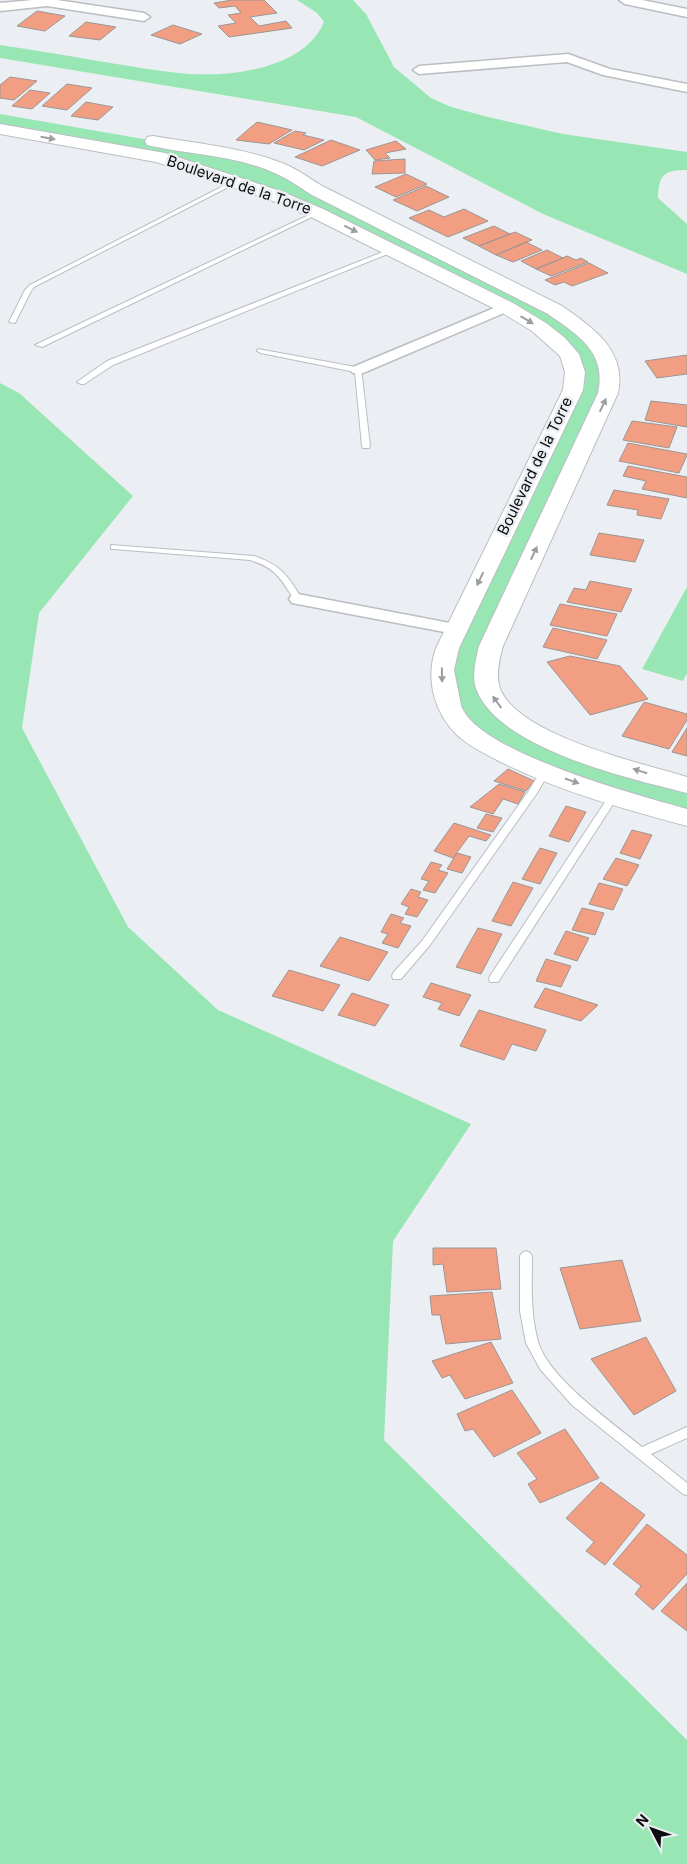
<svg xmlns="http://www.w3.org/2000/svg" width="687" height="1864" font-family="Inter,sans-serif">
	<rect width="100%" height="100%" fill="#ebeff3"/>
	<!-- green -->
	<path fill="#99e6b5" d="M297,0H353L366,14L394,67L431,98L451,107L488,117L563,134L687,152V170C663,170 659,175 658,198L687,224V274L543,214L356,117L0,58V45C33,50 66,55 98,61C125,65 151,70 178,73C224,78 304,71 324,22L317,13Z
		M0,114L172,144L267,164L555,310L610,366L491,646L489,692L534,735L687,785V818L490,748L441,677L573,390L558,342L317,213L159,157L0,129Z
		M0,383L19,393L133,496L39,613L22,728L128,927L218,1010L471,1124L393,1241L384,1440L687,1740V1864H0Z
		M687,587V673L683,681L642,669Z"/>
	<!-- building -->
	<path fill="#f29e83" stroke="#9b9694" d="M232,0H264L277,13L250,17L259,26L286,21L292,28L229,37L218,26L236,23L228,15L241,13L235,6L219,8L214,3Z
		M37,11L65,16L45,31L17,26Z
		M86,22L116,27L100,40L69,36Z
		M173,25L202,34L180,44L151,35Z
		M10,77L37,81L14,100L0,98V85Z
		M67,84L92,88L67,110L42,106Z
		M30,90L50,93L32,109L12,106Z
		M86,102L113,107L98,120L71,116Z
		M257,122L292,130L269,144L236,140Z
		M295,131L306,133L303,135L324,140L304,150L274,143Z
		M331,140L360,150L322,166L295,157Z
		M396,141L406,149L385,153L390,158L375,160L366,150Z
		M405,159V173L372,174L374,161Z
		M406,174L427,184L396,197L375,187Z
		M426,186L449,197L417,211L393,200Z
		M464,209L488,221L448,237L409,218L429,210L444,217Z
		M494,226L510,234L479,246L463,238Z
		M515,232L532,240L496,255L479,246Z
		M526,242L542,250L513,262L496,255Z
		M547,250L563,258L536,269L521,261Z
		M567,256L576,260L581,258L588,262L551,276L536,269Z
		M589,263L608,273L572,286L564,282L555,285L545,280Z
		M687,355V374L657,378L645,361Z
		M651,401L687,405V427L645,420Z
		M632,421L677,427L669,448L623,440Z
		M628,443L687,454V455L679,473L619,461Z
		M628,466L687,477V498L642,489L646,481L623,476Z
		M614,490L669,499L661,519L637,515L638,510L607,505Z
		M599,533L644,540L635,562L590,555Z
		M590,581L632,589L621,612L567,602L574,588L586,590Z
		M560,604L617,614L607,636L550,625Z
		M553,628L607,640L597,659L543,647Z
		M570,656L620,666L648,699L590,715L547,662Z
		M644,702L687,714V720L669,749L622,736Z
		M687,728V756L672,752Z
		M508,769L534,781L526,791L494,781Z
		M499,784L525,792L518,804L503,799L493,814L470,807Z
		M566,806L586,812L569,842L549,836Z
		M486,814L502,818L493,832L477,828Z
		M454,823L491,835L486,841L469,836L453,858L434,851Z
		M632,830L652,835L640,859L620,853Z
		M540,848L557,853L540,884L522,879Z
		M457,853L471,857L462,873L447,869Z
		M616,858L639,865L627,886L603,879Z
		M431,862L442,865L438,870L448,873L435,893L423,890L429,881L421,879Z
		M513,882L533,888L511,926L492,921Z
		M599,883L623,889L613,910L589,904Z
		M411,889L421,892L418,897L428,900L417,917L405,914L409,907L401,904Z
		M582,908L604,913L595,935L572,930Z
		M391,914L404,918L400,923L411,926L398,948L382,943L388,934L381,932Z
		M478,928L502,934L481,974L456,967Z
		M566,931L589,938L577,961L554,954Z
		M340,937L388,952L369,981L320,966Z
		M546,959L571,966L561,987L536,981Z
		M289,970L340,985L323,1011L272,996Z
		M431,983L471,995L459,1016L438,1009L442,1003L423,997Z
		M545,988L598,1005L581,1021L534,1007Z
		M352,993L389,1005L375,1026L338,1015Z
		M479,1010L546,1030L536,1051L512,1044L504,1060L460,1046Z
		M433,1248H496L501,1289L447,1292L443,1264L433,1265Z
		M622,1260L641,1321L580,1329L560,1268Z
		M492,1292L501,1339L446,1344L440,1315H432L430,1296Z
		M646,1337L676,1391L634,1415L591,1359Z
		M491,1342L513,1383L465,1399L450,1375L442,1378L432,1361Z
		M512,1390L541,1433L494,1457L473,1429L465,1431L457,1414Z
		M565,1429L599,1478L540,1503L528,1484L537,1479L517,1453Z
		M601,1482L645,1515L605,1565L586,1551L594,1542L566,1518Z
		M647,1524L687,1555V1574L653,1610L635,1594L641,1586L613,1564Z
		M687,1583V1631L661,1611Z"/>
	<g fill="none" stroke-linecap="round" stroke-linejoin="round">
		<defs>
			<path id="lane" d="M233,181L238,182L34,287L31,291L15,323L9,322L25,290L30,285Z
				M315,212L320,213L42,347L35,345Z
				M393,248L396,250L395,251L113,365L84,384H81L77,382L107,361Z
				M258,349L361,368L370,446L369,448H363L362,446L355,372L261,353L257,351Z
				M111,545L254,556C281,565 288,576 302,599L301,601H295C281,579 276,568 250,560L114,549H111Z
				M545,768L550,771L537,793L430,945L401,979H393L392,976L393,973L422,941L528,792L542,769Z
				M614,792L619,795L498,982H490L489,979L490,976L611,793Z
				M526,1251L530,1253L532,1256C532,1284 530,1313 538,1341C547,1377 613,1423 642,1447L687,1427V1438L651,1454L687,1483V1495L683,1494L572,1405L540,1369L526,1343L520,1311V1256L522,1253Z"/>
			<path id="street" d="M33,0H57L144,13L150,17L144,21L47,6L0,11V3Z
				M619,0H642L687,9V17L625,4Z
				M568,54L610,69L687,84V92L603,75L567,62L419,74L413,70L419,66Z
				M506,303L511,304L513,307L511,310L363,373H353L350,370L353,367Z
				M298,594L455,624L461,625L464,629L461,633L455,634L292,603L289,599L292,595Z"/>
			<path id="secondary" d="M0,124L165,153L280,191L323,209L513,303L546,323L565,338L579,354L585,372L583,390L459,648L454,670L461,705C475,752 641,796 687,809V826C624,809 558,791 499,761C485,754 469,746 457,735C434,712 425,679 436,648L563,390L565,372L560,356L532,331L499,311L311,217L268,199L156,162L0,134Z
				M153,136C194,143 255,149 291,167C303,173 313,181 324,187L562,306C593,328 627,350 618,393L503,646C499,660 495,678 501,691C523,737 641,763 687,777V793C629,778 502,750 477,691C471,677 476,660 479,646L598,393C607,352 578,335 548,314L312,195C301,188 290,180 279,175C238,155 190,155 147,145L145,141L147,137Z"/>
		</defs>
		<!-- lane casing -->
		<use href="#lane" stroke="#babec2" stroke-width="2"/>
		<!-- street casing -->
		<use href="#street" stroke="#babec2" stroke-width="3"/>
		<!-- secondary casing -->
		<use href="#secondary" stroke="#babec2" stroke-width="2"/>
		<!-- lane -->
		<use href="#lane" fill="#fff" fill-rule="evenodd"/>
		<!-- street -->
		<use href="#street" fill="#fff" fill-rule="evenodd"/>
		<!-- secondary -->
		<use href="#secondary" fill="#fff" fill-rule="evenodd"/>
	</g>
	<!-- one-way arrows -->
	<defs><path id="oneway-solid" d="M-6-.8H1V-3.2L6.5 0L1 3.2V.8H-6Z" transform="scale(1.25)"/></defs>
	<g fill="#9d9e9f">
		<use href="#oneway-solid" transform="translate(48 138) rotate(10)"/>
		<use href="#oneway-solid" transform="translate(351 229) rotate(26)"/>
		<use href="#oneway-solid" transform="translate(527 320) rotate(31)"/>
		<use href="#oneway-solid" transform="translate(603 405) rotate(-65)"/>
		<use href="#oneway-solid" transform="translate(534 553) rotate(-65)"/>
		<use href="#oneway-solid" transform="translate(480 579) rotate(116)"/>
		<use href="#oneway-solid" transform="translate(442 675) rotate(89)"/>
		<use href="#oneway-solid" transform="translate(497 702) rotate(-126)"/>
		<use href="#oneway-solid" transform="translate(640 771) rotate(-163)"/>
		<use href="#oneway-solid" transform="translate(572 781) rotate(19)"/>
	</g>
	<g text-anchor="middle" stroke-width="5" stroke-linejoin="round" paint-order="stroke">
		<!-- far-street labels -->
		<g font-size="15" fill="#0b0c0e" stroke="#ebeff3">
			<text transform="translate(239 185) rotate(19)" y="5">Boulevard de la Torre</text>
			<text transform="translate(535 466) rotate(-64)" y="5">Boulevard de la Torre</text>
		</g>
	</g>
	<!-- north arrow -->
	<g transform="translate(652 1829) rotate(311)" stroke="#ebeff3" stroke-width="4" paint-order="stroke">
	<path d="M0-4L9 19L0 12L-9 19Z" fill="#0b0c0e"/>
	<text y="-8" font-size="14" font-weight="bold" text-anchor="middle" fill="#0b0c0e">N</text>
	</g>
</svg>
